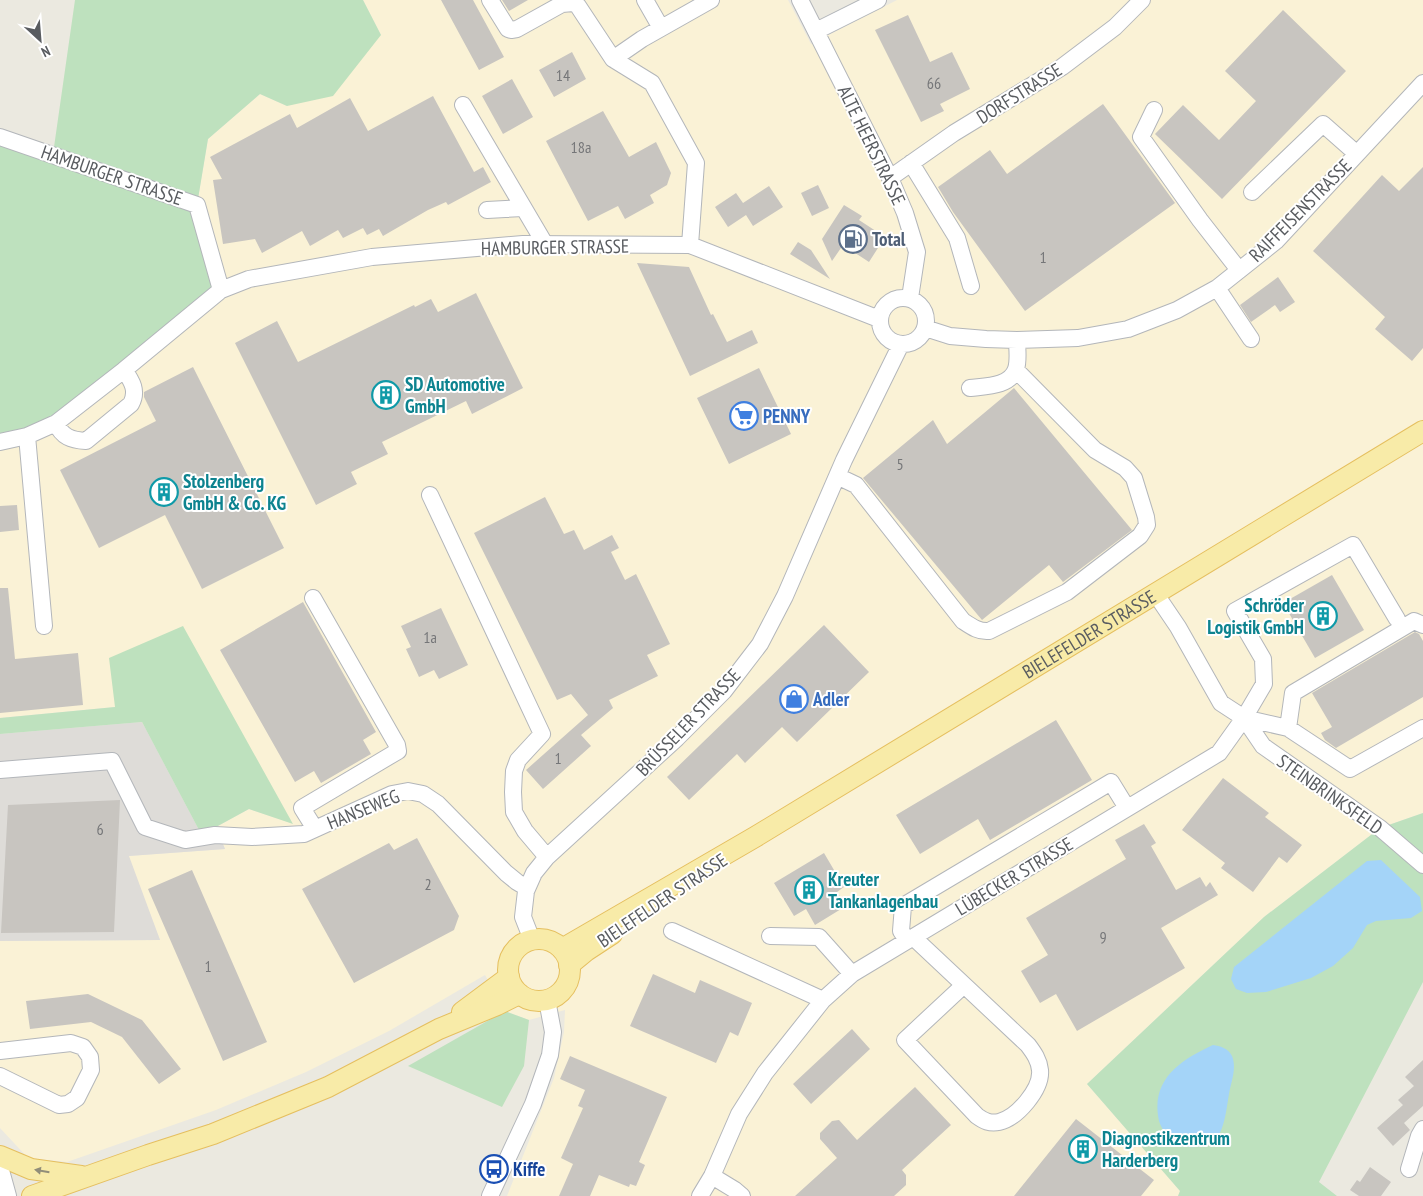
<svg xmlns="http://www.w3.org/2000/svg" width="1423" height="1196" font-family="'PT Sans Narrow',sans-serif">
	<rect width="100%" height="100%" fill="#ebe9e0"/>
	<!-- commercial -->
	<path fill="#faf2d6" d="M363,0H788L811,44L897,0H1423V813L1380,828L1264,917L1087,1084L1180,1191L1178,1196H507L554,1078L564,1032L565,1010L529,1020L505,1011L485,975L389,1031L306,1072L216,1110L67,1162L28,1158L0,1128V941L160,940L128,856L225,849L216,827L249,809L292,823L115,707L0,718V442L197,205L208,139L260,94L287,106L381,35Z"/>
	<!-- industrial -->
	<path fill="#dedcd8" d="M142,722L199,830L216,827L225,849L129,856L160,940L0,941V734Z"/>
	<!-- green -->
	<path fill="#bee1be" d="M75,0H363L381,35L333,96L287,106L260,94L208,139L197,205L221,290L56,423L0,442V137L53,154Z
		M183,626L293,824L249,809L216,827L199,830L142,722L0,734V718L115,707L109,658Z
		M1423,813V982L1319,1182L1337,1196H1178L1180,1191L1087,1084L1264,917L1380,828Z
		M505,1011L529,1020L524,1066L502,1107L408,1066Z"/>
	<!-- water -->
	<path fill="#a4d4f8" d="M1381,860L1420,897L1422,911L1411,918L1376,921L1367,925L1353,948L1333,966L1311,978L1266,992L1247,993L1236,989L1231,979L1234,967L1367,861Z
		M1213,1045C1220,1046 1228,1048 1232,1056C1237,1068 1231,1082 1229,1094C1227,1105 1226,1117 1222,1128C1217,1144 1196,1151 1181,1145C1171,1141 1162,1131 1159,1121C1150,1080 1180,1060 1213,1045Z"/>
	<!-- building -->
	<path fill="#c8c5c0" d="M441,0H473L504,57L479,70Z
		M502,0H528L509,11Z
		M1283,10L1346,71L1222,199L1155,134L1183,105L1219,140L1256,101L1225,71Z
		M908,15L930,62L952,52L970,89L940,104L944,111L921,122L875,30Z
		M572,52L586,79L554,97L539,70Z
		M512,79L533,117L503,134L482,96Z
		M433,96L474,172L483,167L491,182L448,205L446,202L428,210L383,236L379,229L367,235L363,228L343,238L338,230L310,246L302,231L262,253L255,239L223,244L213,180L222,179L210,157L290,114L297,128L350,98L368,131Z
		M1103,104L1175,203L1025,311L953,212L938,187L990,150L1007,174Z
		M603,111L629,157L656,142L671,173L667,185L650,195L654,203L625,219L618,206L588,221L546,141Z
		M1423,167V348L1412,361L1375,329L1385,317L1313,251L1382,175L1399,191Z
		M818,185L829,208L812,216L801,193Z
		M769,186L783,207L753,226L746,215L728,227L715,207L736,193L743,203Z
		M844,205L862,216L859,220L885,237L869,262L843,245L832,261L822,239Z
		M798,242L811,250L830,279L790,254Z
		M637,263L689,267L711,315L713,314L727,342L752,330L758,343L690,376Z
		M1278,277L1295,302L1280,312L1275,305L1251,322L1240,305Z
		M476,293L523,388L472,414L466,401L382,442L388,454L351,472L357,484L316,505L235,343L277,321L298,362L414,305L415,307L431,299L438,312Z
		M193,367L284,548L202,589L165,515L99,548L60,470L156,421L144,397V392Z
		M759,368L791,434L729,464L697,398Z
		M1014,388L1132,530L1063,582L1049,565L982,620L863,478L933,420L947,444Z
		M545,497L564,534L574,530L584,550L612,535L619,548L611,552L625,580L636,574L670,644L647,655L658,676L609,700L613,708L581,735L591,746L543,789L526,770L588,715L571,694L557,700L474,533Z
		M17,505L19,530L0,532V506Z
		M1332,575L1364,630L1315,658L1283,603Z
		M0,588H8L15,659L78,653L83,705L0,713Z
		M303,602L376,732L363,740L371,754L321,783L314,771L295,782L220,650Z
		M441,608L468,665L439,679L434,670L419,677L406,649L411,647L401,626Z
		M824,625L869,672L797,742L782,727L745,763L737,754L689,800L667,777Z
		M1415,632L1419,634L1423,641V697L1336,748L1325,740L1321,733L1332,727L1312,693Z
		M1056,720L1092,780L990,840L978,819L920,854L896,815Z
		M1223,778L1269,813L1265,817L1302,845L1287,863L1279,857L1253,892L1221,868L1225,863L1182,830Z
		M120,800L114,932L1,933L8,805Z
		M1144,824L1156,843L1151,846L1176,890L1200,877L1206,887L1210,882L1218,895L1161,928L1185,968L1077,1031L1056,994L1040,1003L1021,971L1048,955L1026,918L1126,859L1115,840Z
		M417,838L459,916L454,930L354,983L302,889L389,843L394,850Z
		M824,853L844,887L837,892L846,906L815,925L806,909L794,916L774,883Z
		M192,870L267,1042L223,1061L148,889Z
		M653,974L695,993L700,980L752,1003L738,1036L730,1032L716,1063L630,1026Z
		M88,994L142,1020L181,1069L159,1084L122,1037L91,1022L30,1029L26,1001Z
		M852,1029L870,1049L811,1104L793,1084Z
		M570,1056L667,1097L639,1162L645,1165L636,1186L630,1184L629,1187L599,1175L590,1196H559L573,1164L561,1158L583,1108L578,1106L585,1090L560,1079Z
		M1423,1060V1106L1404,1123L1410,1130L1393,1146L1377,1128L1403,1105L1398,1100L1414,1086L1405,1077Z
		M915,1087L951,1125L902,1170L906,1175V1185L894,1196H795L837,1158L820,1139V1133L832,1121L839,1120L857,1140Z
		M1076,1119L1154,1180L1141,1196H1014Z
		M1370,1167L1391,1182L1381,1196H1359L1350,1190L1357,1180L1360,1182Z"/>
	<g fill="none" stroke-linecap="round" stroke-linejoin="round">
		<defs>
			<path id="minor" d="M490,0L508,29L511,30L517,29L562,4L573,3L578,6L613,59L652,83L696,163L690,245
				M645,0L661,28
				M800,0L890,178L905,213L917,252L910,298
				M816,31L878,0
				M613,59L642,39L711,0
				M463,105L545,244
				M1154,110L1141,137L1200,220L1239,270
				M0,137L197,205L221,290
				M911,163L957,238L971,286
				M890,178L954,133L1062,67L1115,27L1142,0
				M1252,192L1323,124L1357,154
				M487,210L523,208
				M1217,288L1251,339
				M880 321a23 23 0 1 1 46 0a23 23 0 1 1-46 0Z
				M925,328L950,336L986,339L1017,340L1078,338L1128,329L1177,310L1217,288L1276,241L1423,83
				M970,388C985,386 1010,387 1016,369C1019,360 1017,349 1017,340
				M56,423C62,437 71,440 86,441L131,404C138,391 132,381 124,370
				M27,436L44,626
				M0,442L27,436L56,423L124,370L221,290L249,279L372,257L523,244L690,245L879,319
				M837,476L856,485L963,621C972,627 979,632 989,631L1067,592L1140,536L1147,525L1146,517L1134,478L1125,468L1095,450L1016,370
				M430,495L542,734L518,760L514,771L513,792L514,812L525,831L547,857
				M1155,593L1178,627L1221,703L1244,718L1288,728L1350,769L1423,728
				M313,598L397,745L398,751L302,808L315,829
				M1244,718L1263,746L1380,828L1423,865
				M1288,728L1293,693L1414,621L1423,625
				M0,770L112,761L145,827L185,840L215,835L252,837L304,834L392,794L408,791L423,794L438,804L506,873L517,882L527,888
				M672,931L823,1000
				M770,936L819,937L852,974
				M913,937L1028,1045C1034,1053 1039,1060 1040,1070C1042,1089 1017,1118 999,1122C990,1124 984,1121 977,1116L905,1040L964,985
				M532,940L523,917L526,891L534,873L547,857L677,738L724,691L760,644L785,596L844,460L901,344
				M907,940L901,931L903,906L1111,782L1127,808
				M0,1051L71,1043L83,1047L90,1057L91,1070L77,1098L68,1104L59,1105L0,1076
				M0,1167L8,1196
				M1409,1169L1419,1136L1423,1129
				M712,1176L735,1190L742,1196
				M490,1196L533,1104L550,1055L553,1032L547,1000
				M700,1196L712,1176L739,1114L765,1073L823,1000L852,974L1219,753L1244,718L1264,684L1263,659L1235,611L1353,545L1397,619"/>
			<g id="major">
				<circle cx="539" cy="970" r="31"/>
				<path id="s1" d="M562,949L755,837L1423,431"/>
				<path d="M569,965L586,951L612,934"/>
				<path d="M462,1012L509,977"/>
				<path d="M0,1156L31,1169L81,1176"/>
				<path d="M32,1196L148,1155L213,1134L328,1087L439,1029L497,1005L519,994"/>
			</g>
		</defs>
		<!-- minor casing -->
		<use href="#minor" stroke="#b3b6ba" stroke-width="18"/>
		<!-- major casing -->
		<use href="#major" stroke="#e5bf5f" stroke-width="22"/>
		<!-- minor -->
		<use href="#minor" stroke="#fff" stroke-width="16"/>
		<!-- major -->
		<use href="#major" stroke="#f8eba8" stroke-width="20"/>
	</g>
	<!-- one-way arrows -->
	<defs><path id="oneway-solid" d="M-6-.8H1V-3.2L6.5 0L1 3.2V.8H-6Z" transform="scale(1.25)"/></defs>
	<use fill="#918e79" href="#oneway-solid" transform="translate(42 1171) rotate(-170)"/>
	<!-- icons -->
	<defs>
		<symbol id="fuel-ring" viewBox="-11 -11 22 22"><circle r="9.5" fill="#fff" stroke="#5c6f8a" stroke-width="1.5"/><path d="M-5.5-6h7V0h2V4h1.3V-2.5L3-4.5l.8-.8L6-3V5H2.5V1h-1V6h-7ZM-4.2-4.7v3.2H.2V-4.7Z" fill="#5c6f8a"/></symbol>
		<symbol id="building-ring" viewBox="-11 -11 22 22"><circle r="9.5" fill="#fff" stroke="#0f9aa8" stroke-width="1.5"/><path d="M-4-6H4V6H1V3H-1V6H-4ZM-2.5-4.3h1.7v1.8h-1.7ZM.8-4.3h1.7v1.8H.8ZM-2.5-1h1.7V.8h-1.7ZM.8-1h1.7V.8H.8Z" fill="#0f9aa8"/></symbol>
		<symbol id="supermarket-ring" viewBox="-11 -11 22 22"><circle r="9.5" fill="#fff" stroke="#3f7fe0" stroke-width="1.5"/><path d="M-6-5.5h2.5l.6 2H6L4.5 2H-2.5L-4.4-4H-6ZM-1.5 3.2a1.3 1.3 0 1 0 .1 0ZM3 3.2a1.3 1.3 0 1 0 .1 0Z" fill="#3f7fe0"/></symbol>
		<symbol id="shop-ring" viewBox="-11 -11 22 22"><circle r="9.5" fill="#fff" stroke="#3f7fe0" stroke-width="1.5"/><path d="M-5-2.5h2.3a2.7 3.5 0 0 1 5.4 0H5L5.5 6h-11ZM-1.5-2.5h3a1.5 2.3 0 0 0-3 0Z" fill="#3f7fe0"/></symbol>
		<symbol id="bus-ring" viewBox="-11 -11 22 22"><circle r="9.5" fill="#fff" stroke="#1a4fb4" stroke-width="1.5"/><path d="M-5-6H5V4H4V6H2V4H-2V6H-4V4H-5ZM-3.5-4V0h7V-4ZM-3.5 1.2v1.5H-2V1.2ZM2 1.2v1.5H3.5V1.2Z" fill="#1a4fb4"/></symbol>
	</defs>
	<g fill-rule="evenodd">
		<use href="#fuel-ring" x="837" y="223" width="32" height="32"/>
		<use href="#building-ring" x="370" y="379" width="32" height="32"/>
		<use href="#supermarket-ring" x="728" y="400" width="32" height="32"/>
		<use href="#building-ring" x="148" y="476" width="32" height="32"/>
		<use href="#building-ring" x="1307" y="600" width="32" height="32"/>
		<use href="#shop-ring" x="778" y="683" width="32" height="32"/>
		<use href="#building-ring" x="793" y="874" width="32" height="32"/>
		<use href="#building-ring" x="1067" y="1133" width="32" height="32"/>
		<use href="#bus-ring" x="478" y="1153" width="32" height="32"/>
	</g>
	<g text-anchor="middle" stroke-width="4" stroke-linejoin="round" paint-order="stroke">
		<!-- number labels -->
		<g font-size="16" fill="#757678">
			<text x="563" y="81">14</text>
			<text x="934" y="89">66</text>
			<text x="581" y="153">18a</text>
			<text x="1043" y="263">1</text>
			<text x="900" y="470">5</text>
			<text x="430" y="643">1a</text>
			<text x="558" y="764">1</text>
			<text x="100" y="835">6</text>
			<text x="428" y="890">2</text>
			<text x="1103" y="943">9</text>
			<text x="208" y="972">1</text>
		</g>
		<!-- street labels -->
		<g font-size="19" fill="#595c60" stroke="#fff">
			<text transform="translate(1019 93) rotate(-32)" y="7">DORFSTRASSE</text>
			<text transform="translate(872 145) rotate(64)" y="7">ALTE HEERSTRASSE</text>
			<text transform="translate(112 175) rotate(19)" y="7">HAMBURGER STRASSE</text>
			<text transform="translate(1300 210) rotate(-45)" y="7">RAIFFEISENSTRASSE</text>
			<text transform="translate(555 247) rotate(-1)" y="7">HAMBURGER STRASSE</text>
			<text dy="7" stroke="none"><textPath href="#s1" startOffset="614">BIELEFELDER STRASSE</textPath></text>
			<text transform="translate(688 722) rotate(-46)" y="7">BRÜSSELER STRASSE</text>
			<text transform="translate(1330 794) rotate(35)" y="7">STEINBRINKSFELD</text>
			<text transform="translate(363 809) rotate(-22)" y="7">HANSEWEG</text>
			<text transform="translate(1014 876) rotate(-31)" y="7">LÜBECKER STRASSE</text>
			<text transform="translate(662 900) rotate(-34)" y="7">BIELEFELDER STRASSE</text>
		</g>
		<!-- service labels -->
		<g font-size="19" font-weight="bold" fill="#4e5e75" stroke="#fff" text-anchor="start">
			<text x="872" y="246">Total</text>
		</g>
		<!-- culture labels -->
		<g font-size="19" font-weight="bold" fill="#0d838f" stroke="#fff" text-anchor="start">
			<text x="405" y="391">SD Automotive<tspan x="405" dy="22">GmbH</tspan></text>
			<text x="183" y="488">Stolzenberg<tspan x="183" dy="22">GmbH &amp; Co. KG</tspan></text>
			<text x="1304" y="612" text-anchor="end">Schröder<tspan x="1304" dy="22">Logistik GmbH</tspan></text>
			<text x="828" y="886">Kreuter<tspan x="828" dy="22">Tankanlagenbau</tspan></text>
			<text x="1102" y="1145">Diagnostikzentrum<tspan x="1102" dy="22">Harderberg</tspan></text>
		</g>
		<!-- shop labels -->
		<g font-size="19" font-weight="bold" fill="#366cbe" stroke="#fff" text-anchor="start">
			<text x="763" y="423">PENNY</text>
			<text x="813" y="706">Adler</text>
		</g>
		<!-- transit labels -->
		<g font-size="19" font-weight="bold" fill="#164399" stroke="#fff" text-anchor="start">
			<text x="513" y="1176">Kiffe</text>
		</g>
	</g>
	<!-- north arrow -->
	<g transform="translate(40 40) rotate(154)" stroke="#ffffff" stroke-width="4" paint-order="stroke">
	<path d="M0-4L9 19L0 12L-9 19Z" fill="#595c60"/>
	<text y="-8" font-size="14" font-weight="bold" text-anchor="middle" fill="#595c60">N</text>
	</g>
</svg>
